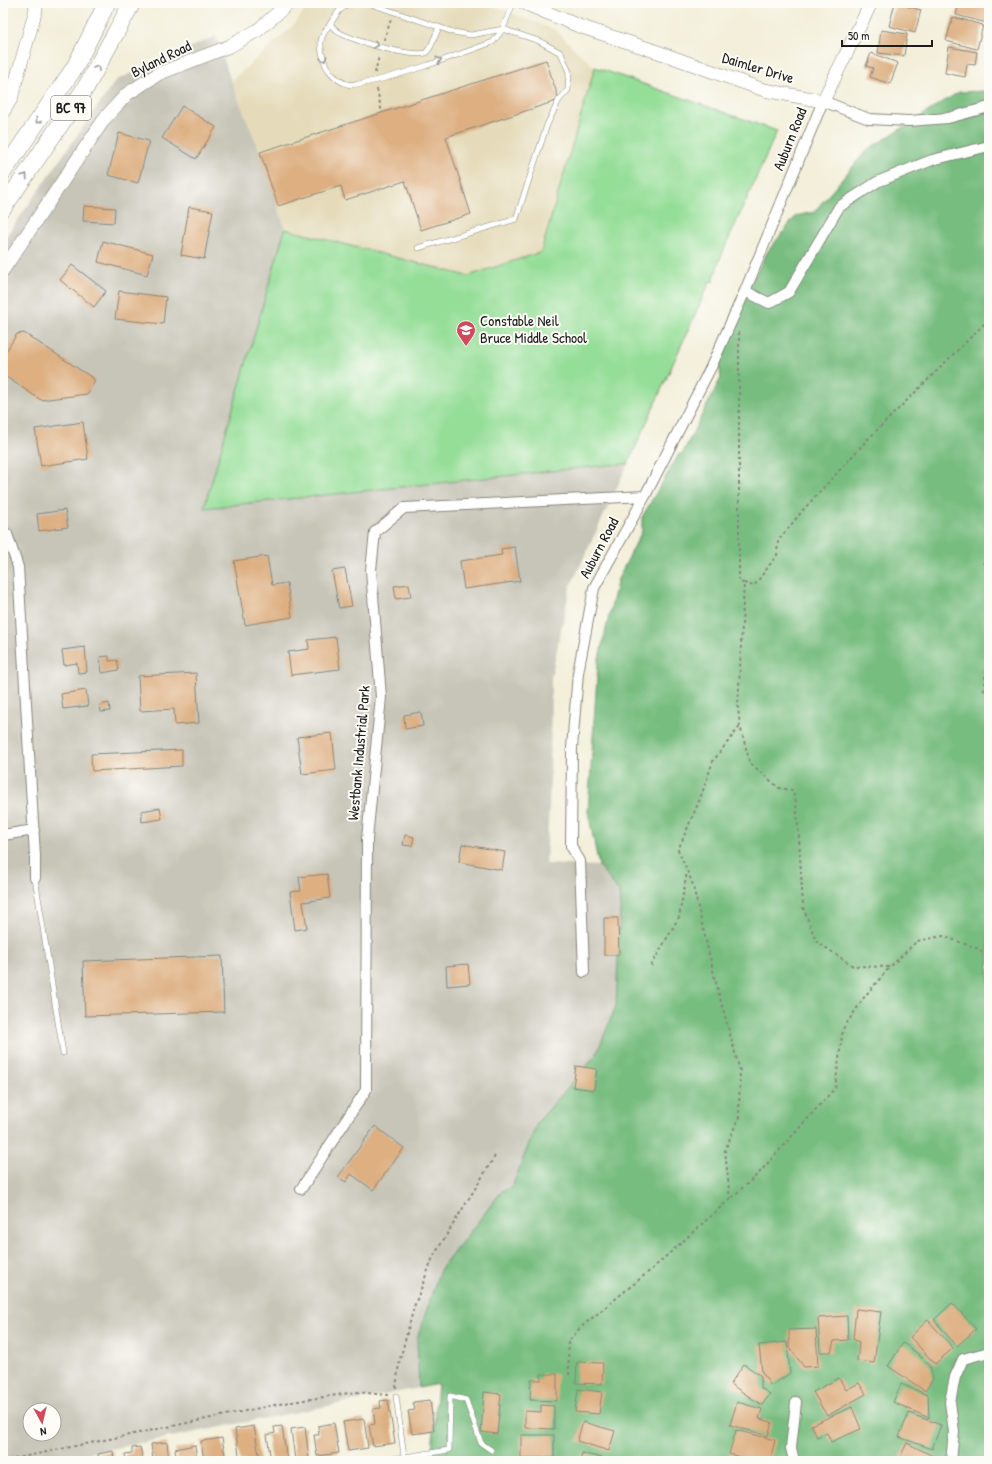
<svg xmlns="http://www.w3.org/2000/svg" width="992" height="1464" font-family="'Patrick Hand',sans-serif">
	<rect width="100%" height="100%" fill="#fdfcf7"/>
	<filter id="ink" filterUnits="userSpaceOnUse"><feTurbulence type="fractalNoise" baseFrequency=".025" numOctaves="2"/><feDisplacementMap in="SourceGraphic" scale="8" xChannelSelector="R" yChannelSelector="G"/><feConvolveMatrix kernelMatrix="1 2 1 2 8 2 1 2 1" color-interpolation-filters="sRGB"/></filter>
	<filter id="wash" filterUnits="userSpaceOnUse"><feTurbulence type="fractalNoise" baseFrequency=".012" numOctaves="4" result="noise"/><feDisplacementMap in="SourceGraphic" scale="16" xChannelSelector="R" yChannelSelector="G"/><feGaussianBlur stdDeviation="0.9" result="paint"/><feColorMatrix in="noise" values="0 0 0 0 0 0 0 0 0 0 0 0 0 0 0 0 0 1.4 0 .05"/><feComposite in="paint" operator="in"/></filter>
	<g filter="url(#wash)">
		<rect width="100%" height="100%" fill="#f3efda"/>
		<!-- built -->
		<path fill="#e5dbba" d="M311,3H485L555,30L595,68L777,131L628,464L285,229L260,152L231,81L291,28Z"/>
		<!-- industrial -->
		<path fill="#c7c5b8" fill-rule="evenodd" d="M216,36L231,81L260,152L285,229L204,508L608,465L628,464L570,587L551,678L550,789L546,864L599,866L645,925L662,1034L417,1339L419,1388L50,1461H3V241L116,80ZM30,1410H54V1434H30Z"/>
		<!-- green -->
		<path fill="#95de98" stroke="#587d5a" d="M595,67L777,131L719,261L713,282L710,281L628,464L608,465L204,508L285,229L468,276L541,252Z"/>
		<!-- forest -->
		<path fill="#78bd80" stroke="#4a6c4e" d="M989,91V1461H433L432,1450L438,1384L419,1388L417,1339L440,1270L502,1191L512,1187L537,1123L596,1055L616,1006L620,909L619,892L599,866L588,812L598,662L618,579L642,531V517L679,454H682L721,378L718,356L737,309L768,251L796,216L814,212L867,150L959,92Z"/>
		<g id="blocks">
			<!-- building -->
			<path fill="#ddaf81" d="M895,3L921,10L915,33L889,26Z
				M953,3H989L987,23L956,15L958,7L953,5Z
				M953,17L983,25L977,49L946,41Z
				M881,30L907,34L904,56L878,53Z
				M949,47L977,52L975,65L967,64L965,77L945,73Z
				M871,53L898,63L890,84L870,77L873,68L866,66Z
				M546,60L559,100L446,137L471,214L421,230L405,181L345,200L341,186L278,206L260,152Z
				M182,106L216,127L196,159L162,138Z
				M119,133L149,141L138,183L108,175Z
				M84,206L115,208L114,223L83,221Z
				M189,207L213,211L204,259L181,255Z
				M103,241L153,254L147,275L98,262Z
				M72,265L106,291L94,307L60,280Z
				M119,291L166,297L163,324L115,319Z
				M24,333L94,379V383L87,394L41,400L3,375V356L17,334Z
				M83,422L88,459L41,466L35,429Z
				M65,510L68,527L39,531L37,514Z
				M515,547L520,581L464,589L460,561L502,555L501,549Z
				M267,556L272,585L287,583L292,617L245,625L234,561Z
				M345,569L352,606L339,608L332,571Z
				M409,584L411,597L396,599L394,586Z
				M336,637L340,669L291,675L288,652L309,649L308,640Z
				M85,647L87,672L78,673L77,663L64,665L62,650Z
				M109,656V661L117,660L119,670L102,673L100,657Z
				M196,673L199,723L175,725L174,709L140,711L138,676Z
				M86,690L88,706L63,709L61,694Z
				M109,703L110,711L101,712L100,705Z
				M421,712L423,726L405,729L404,715Z
				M332,733L336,770L302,774L297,737Z
				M182,750V766L92,771L91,754Z
				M160,808L162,819L142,822L141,811Z
				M405,835L414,837L412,846L403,845Z
				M462,844L505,852L502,870L459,862Z
				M327,874L330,898L303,902L307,928L295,930L290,892L301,891L299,877Z
				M604,918H618L619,955H604Z
				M222,956L224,1012L85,1016L83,961Z
				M468,964L470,984L447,986L446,966Z
				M576,1066L597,1069L594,1090L573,1087Z
				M375,1126L404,1148L373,1190L351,1174L346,1182L338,1177Z
				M952,1303L976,1329L957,1346L934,1320Z
				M856,1309L881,1312L874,1363L857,1361L859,1342L853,1339Z
				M847,1316L848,1340L834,1341L831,1352H820L818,1318Z
				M928,1320L953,1348L935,1364L910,1337Z
				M816,1329L818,1366L804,1367L789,1347V1330Z
				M787,1342L790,1373L771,1386L762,1372L759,1345Z
				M903,1343L917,1353L930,1366L933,1379L925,1391L888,1366Z
				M577,1362L603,1363L602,1384L576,1383Z
				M744,1364L761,1376V1388L770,1394L762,1405L730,1384Z
				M541,1374H557V1401L530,1400L531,1380H541Z
				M839,1378L846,1390L859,1383L866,1394L827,1416L813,1392Z
				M901,1384L928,1395L929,1418L893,1402Z
				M578,1389L602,1392L599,1414L575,1412Z
				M484,1392L501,1394L497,1434L481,1432Z
				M388,1400L395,1443L373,1446L369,1425L375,1424L373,1409L381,1408L380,1401Z
				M430,1400L434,1431L412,1434L408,1411L415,1410L413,1402Z
				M737,1402L762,1409L759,1419L772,1422L768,1436L730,1425Z
				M541,1405L554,1406V1429L525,1428V1411L541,1412Z
				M852,1407L861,1429L831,1442L827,1433L817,1437L811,1425Z
				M909,1413L941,1425L932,1449L899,1437Z
				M364,1419L368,1448L348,1451L343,1422Z
				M583,1422L615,1431L609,1451L577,1441Z
				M334,1423L339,1453L317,1456L314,1435H319L318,1426Z
				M254,1426L260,1461H240L235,1429Z
				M282,1426L287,1461H271L267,1435L275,1433L274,1427Z
				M305,1427L309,1458L295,1460L291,1429Z
				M736,1430L775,1440L770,1461H756L729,1454Z
				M521,1435H554V1458H521Z
				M222,1438L226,1461H204L201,1441Z
				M167,1442L169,1461H153L151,1444Z
				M907,1443L937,1458L935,1461H898Z
				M195,1445L197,1461H177L175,1449Z
				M140,1447L143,1461H126L125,1454L132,1453V1448Z
				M113,1451L114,1461H99L98,1454Z
				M582,1453L602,1458L601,1461H580Z"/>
		</g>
	</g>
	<g filter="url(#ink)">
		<use href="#blocks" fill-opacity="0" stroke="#88867b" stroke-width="1"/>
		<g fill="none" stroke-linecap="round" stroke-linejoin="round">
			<defs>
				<path id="service" d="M349,3L339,11L330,24C334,28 337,32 342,34C359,42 408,57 426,53L431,46L439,27
					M368,3L453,32L471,35L503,29
					M330,24C319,38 319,44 324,60C326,70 337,81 347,84C366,89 469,51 493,42L503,29
					M418,248L516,219L547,125L559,100L568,90L569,72L561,53L539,41L503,29L513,3
					M35,878L63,1053
					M396,1396L404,1456
					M379,1461L449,1450L450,1396L466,1400L481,1443L491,1450"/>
				<path id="minor" d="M745,291L769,303L789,292L839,207L877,182L932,160L989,146
					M3,531L7,534L18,567L35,856V878
					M3,835L34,830
					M584,972L580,861L571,846L572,748L578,673L594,588L645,496L711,367L745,291L823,101L869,119L909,121L948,118L989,107
					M301,1189L366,1090L367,839L381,697L371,570L375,532L404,508L645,496
					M794,1461L791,1448L796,1402
					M951,1461L954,1432L950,1402L955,1377L963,1359L989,1352"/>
				<path id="tertiary" d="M524,3L579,26L655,51L764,90L823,101L871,3
					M3,112L11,99L36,9L35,3
					M3,270L105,118L127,94L158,74L230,46L258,30L289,3"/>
				<path id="trunk" d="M3,172L75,67L107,3
					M3,208L86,87L132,3"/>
			</defs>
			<!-- service casing -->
			<use href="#service" stroke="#88867b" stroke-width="6"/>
			<!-- minor casing -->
			<use href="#minor" stroke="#88867b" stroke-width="12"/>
			<!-- tertiary casing -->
			<use href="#tertiary" stroke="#88867b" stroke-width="14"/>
			<!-- trunk casing -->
			<use href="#trunk" stroke="#88867b" stroke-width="18"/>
			<!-- path -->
			<path stroke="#88867b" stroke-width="2" stroke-dasharray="3 3" stroke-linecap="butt" d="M384,40L391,19
				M375,73L379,56
				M377,89L382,113
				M739,332V582L744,583L738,708L740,726L750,763L779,788L792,790L796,802L799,839L803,907L816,941L853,966L890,967L917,941L943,936L979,949L989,960
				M989,552L983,562L987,570L989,569
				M744,583L754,586L777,555L778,541L803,510L868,439L989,319
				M989,652L983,692L989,689
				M651,966L679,917L687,872
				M730,1200L725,1150L739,1117L740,1071L716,983L692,882L678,850L700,799L713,761L740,726
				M569,1375L568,1342L580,1328L652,1269L759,1173L835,1088L843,1029L865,996L890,967
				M396,1388L399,1363L414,1307L433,1257L495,1156
				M3,1461L279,1404L356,1392L389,1395"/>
			<!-- service -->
			<use href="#service" stroke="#fff" stroke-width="5"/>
			<!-- minor -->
			<use href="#minor" stroke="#fff" stroke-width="10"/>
			<!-- tertiary -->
			<use href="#tertiary" stroke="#fff" stroke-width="13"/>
			<!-- trunk -->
			<use href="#trunk" stroke="#fff" stroke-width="17"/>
		</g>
		<!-- one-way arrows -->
		<defs><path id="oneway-chevron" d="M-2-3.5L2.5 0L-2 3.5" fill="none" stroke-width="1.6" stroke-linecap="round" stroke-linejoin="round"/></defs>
		<g stroke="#999">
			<use href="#oneway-chevron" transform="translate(376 45) rotate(16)"/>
			<use href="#oneway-chevron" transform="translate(324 59) rotate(70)"/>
			<use href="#oneway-chevron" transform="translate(439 60) rotate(-18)"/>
			<use href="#oneway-chevron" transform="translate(97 68) rotate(-61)"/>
			<use href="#oneway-chevron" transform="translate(38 121) rotate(125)"/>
			<use href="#oneway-chevron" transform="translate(25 176) rotate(-56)"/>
		</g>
	</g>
	<!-- icons -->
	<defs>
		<symbol id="school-pin" viewBox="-11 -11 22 30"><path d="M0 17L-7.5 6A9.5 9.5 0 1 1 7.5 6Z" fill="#d1495b" stroke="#fdfcf7"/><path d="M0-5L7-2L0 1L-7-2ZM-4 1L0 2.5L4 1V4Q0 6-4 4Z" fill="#fff"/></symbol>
	</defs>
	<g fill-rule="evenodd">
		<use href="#school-pin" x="455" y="319" width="22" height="30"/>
	</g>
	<g text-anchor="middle" stroke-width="4" stroke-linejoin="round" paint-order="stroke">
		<!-- shield labels -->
		<rect fill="#fdfcf7" stroke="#605f5e" stroke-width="1" x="51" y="96" width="40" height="24" rx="3"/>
		<g font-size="14" font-weight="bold" fill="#1c1c1c">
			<text x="71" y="113">BC 97</text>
		</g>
		<!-- street labels -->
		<g font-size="15" fill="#1c1c1c" stroke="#fdfcf7">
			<text transform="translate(161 59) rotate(-26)" y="5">Byland Road</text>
			<text transform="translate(758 68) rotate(17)" y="5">Daimler Drive</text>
			<text transform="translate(790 139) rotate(-68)" y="5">Auburn Road</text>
			<text transform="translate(599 548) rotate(-62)" y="5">Auburn Road</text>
			<text transform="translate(359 753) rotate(-85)" y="5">Westbank Industrial Park</text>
		</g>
		<!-- poi labels -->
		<g font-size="15" fill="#1c1c1c" stroke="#fdfcf7" text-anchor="start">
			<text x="480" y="326">Constable Neil<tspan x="480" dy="17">Bruce Middle School</tspan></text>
		</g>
	</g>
	<!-- margin -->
	<rect width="992" height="1464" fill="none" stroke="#fdfcf7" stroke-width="16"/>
	<!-- north arrow -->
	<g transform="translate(42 1422) rotate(172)"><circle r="19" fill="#fdfcf7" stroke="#a3a29f"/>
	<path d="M0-3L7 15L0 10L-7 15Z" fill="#d1495b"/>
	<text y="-6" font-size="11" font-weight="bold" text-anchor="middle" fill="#1c1c1c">N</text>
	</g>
	<!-- scale -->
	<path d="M842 40v6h90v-6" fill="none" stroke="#1c1c1c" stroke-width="2"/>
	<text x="848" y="40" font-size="12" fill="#1c1c1c" stroke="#fdfcf7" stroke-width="3" paint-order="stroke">50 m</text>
</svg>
